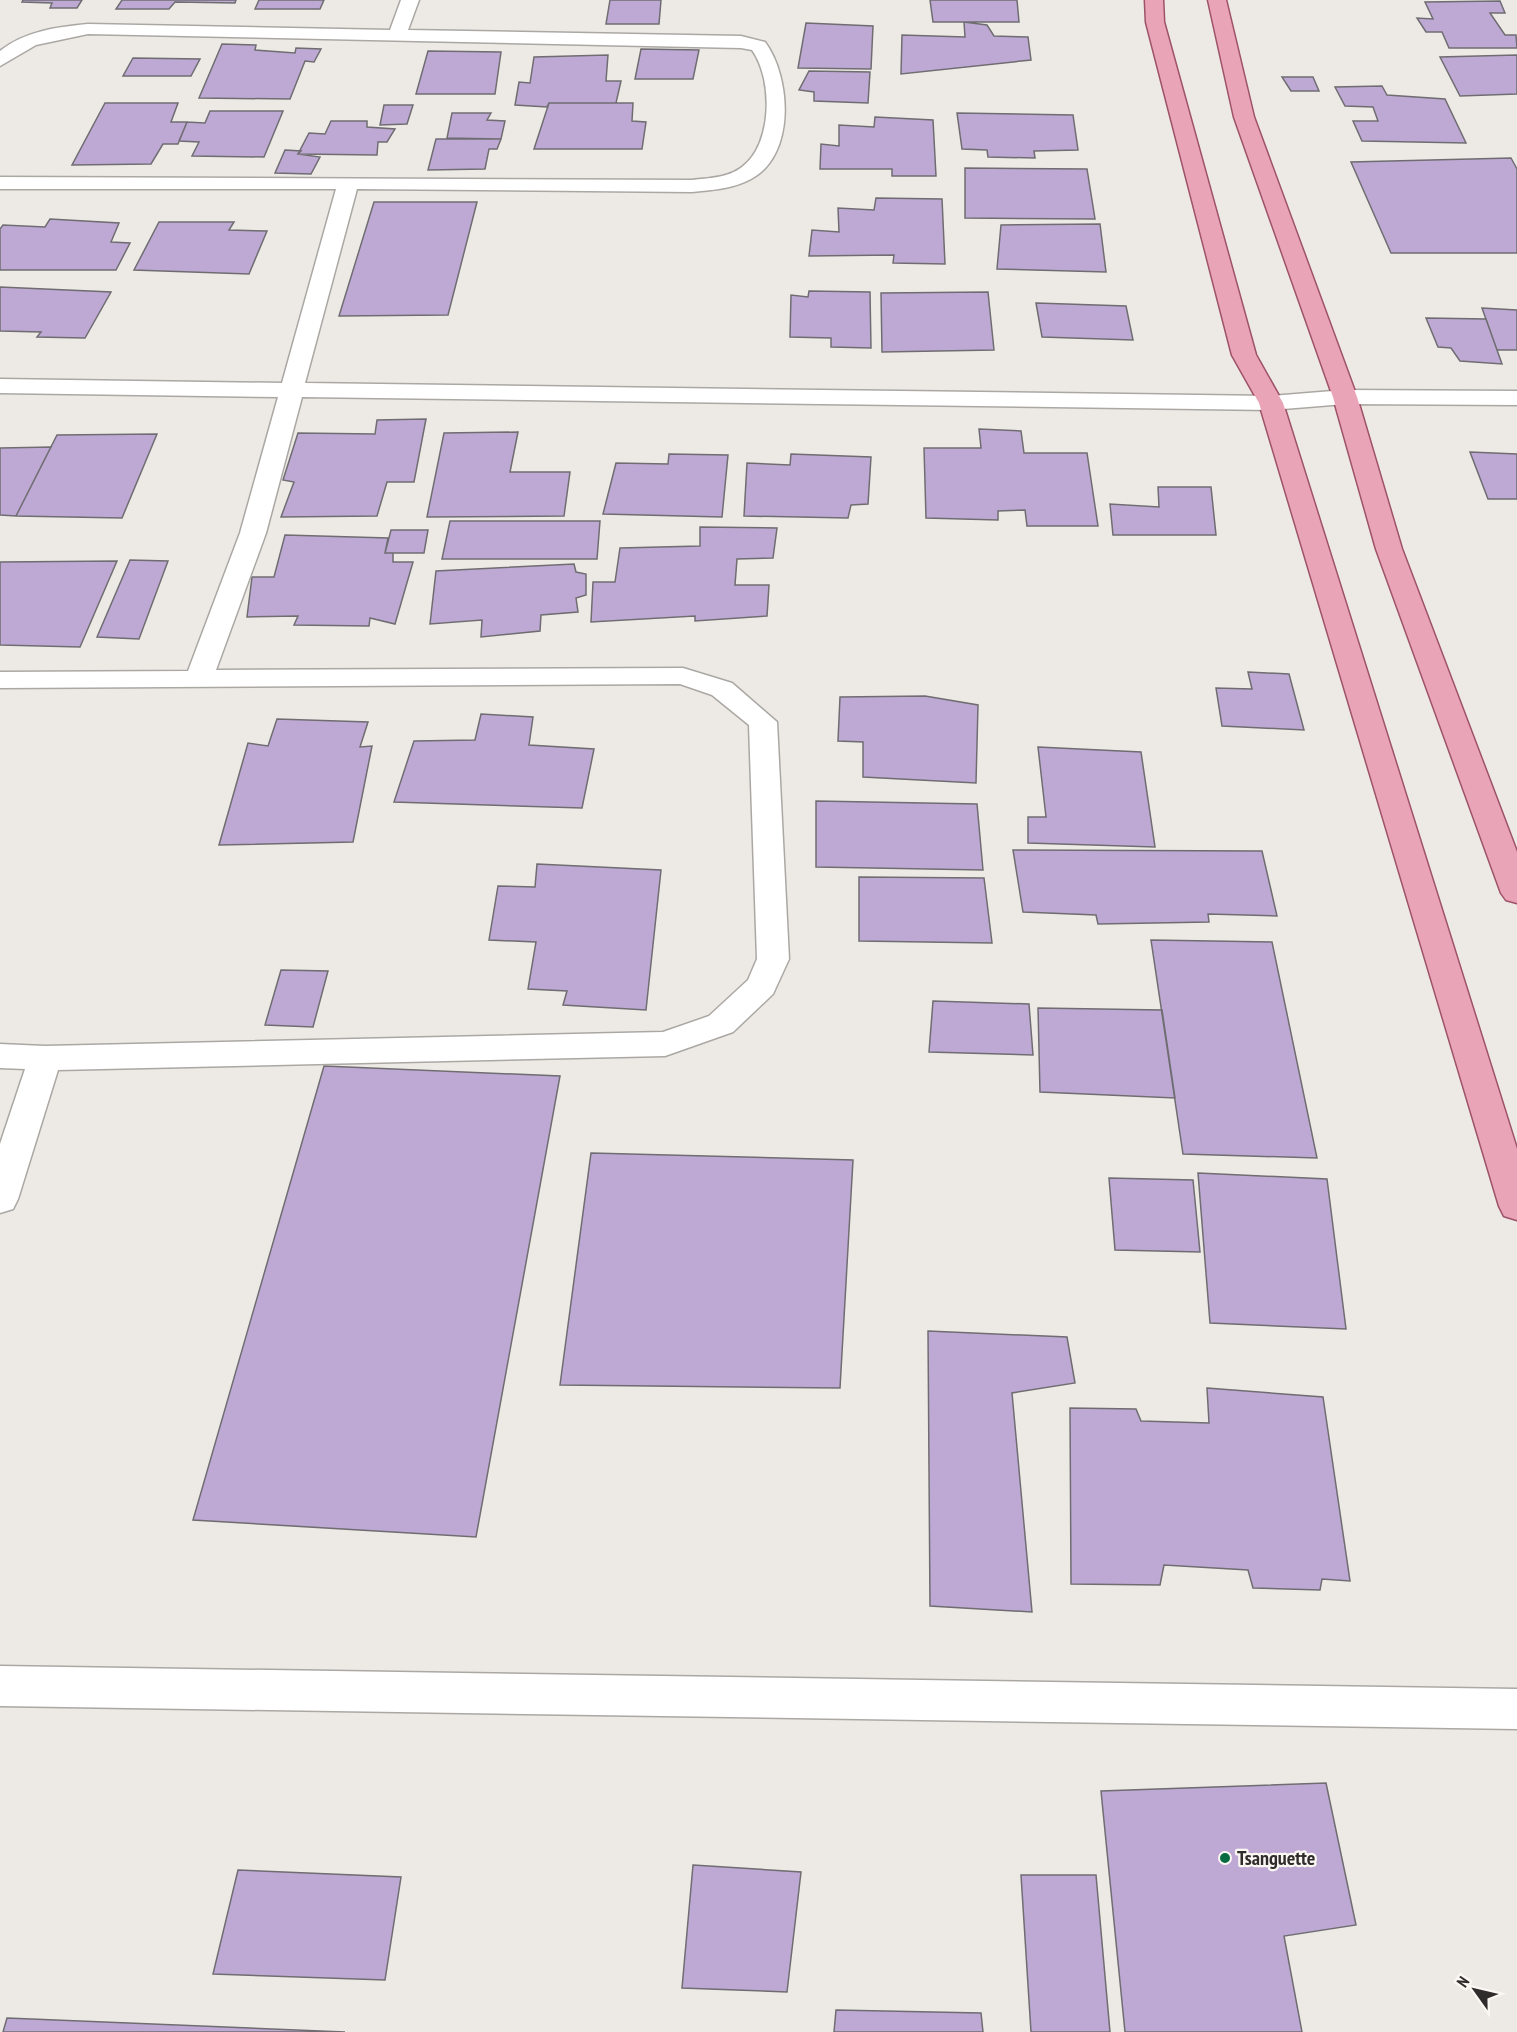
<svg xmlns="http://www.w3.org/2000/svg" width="1517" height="2032" font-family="'PT Sans Narrow',sans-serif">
	<rect width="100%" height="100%" fill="#edeae6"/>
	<!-- building -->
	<path fill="#bea9d4" stroke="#6f6d71" stroke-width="1.5" d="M23,0H82L77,8H50L52,3L22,2Z
		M122,0H236L235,3L175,2L169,9H116Z
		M259,0H324L320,9H255Z
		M610,0H661L659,24H606Z
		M930,0H1017L1019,22H933Z
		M1500,1L1505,13H1490L1505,35H1516L1517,48H1449L1442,32H1426L1417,18L1433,19L1425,2Z
		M964,22L987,25L994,36L1028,37L1031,60L901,74L902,35L965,37Z
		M806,23L873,26L871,69L798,68Z
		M222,44L256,45L255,50L295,53L296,48L321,49L314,62L305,61L290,99L199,98Z
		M641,49L699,50L693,79H635Z
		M428,51L501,52L495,94H416Z
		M608,55L606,81H621L616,103H549L547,107L515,105L519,82L530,83L534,57Z
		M1517,55V94L1460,96L1440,57Z
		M133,58L200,59L191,76H123Z
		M809,71L870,72L868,103L814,101V92L799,90Z
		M1282,77H1313L1319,91H1291Z
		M1382,86L1387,95L1445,99L1466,143L1362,141L1353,121H1378L1373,107L1345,106L1335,87Z
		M105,103H178L171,122H187L178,144H163L151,164L72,165Z
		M549,103H633L632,121L646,122L642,149H534Z
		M384,105H413L407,124L380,125Z
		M210,111H283L264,157L192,156L199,142L179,141L187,122L205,123Z
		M452,113H491L487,120L505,121L501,139L447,138Z
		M957,113L1073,115L1078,150L1034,151L1035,158L988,157L987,150L962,149Z
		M875,117L933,120L936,176H892V169H820L821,144L839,146V125L874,127Z
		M331,121H367V127L395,129L387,142H378L377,155L298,154L309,133L325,134Z
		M436,139H501L497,149H489L485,169L428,170Z
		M285,150L301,151L298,154L320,157L311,174L275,173Z
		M1511,158L1517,169V253H1391L1351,162Z
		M965,168L1087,169L1095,219L965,218Z
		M876,198L942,199L945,264L893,263L894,255L809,256L812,230L839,232L838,208L874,210Z
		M374,202H477L448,315L339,316Z
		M50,219L119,223L111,242L130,243L116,270H0V229L3,225L45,227Z
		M159,222H234L229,230L267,231L249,274L134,270Z
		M1100,224L1106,272L997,269L1001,225Z
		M0,287L111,292L85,338L37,337L41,332L0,331Z
		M809,291L870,292L871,348L831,347V338L790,337L791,295L808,297Z
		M988,292L994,350L882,352L881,293Z
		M1036,303L1126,306L1133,340L1042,337Z
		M1482,308L1517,310V350H1497Z
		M1426,318L1486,319L1502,364L1460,361L1451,348L1438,347Z
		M426,419L414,482H387L377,516L281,517L294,482L283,480L298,433L375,434L377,420Z
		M979,429L1021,431L1024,453H1087L1098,526H1027L1025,510L998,511V520L926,518L924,448H981Z
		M518,432L510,472H570L564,516L427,517L444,433Z
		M157,434L122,518L16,516L57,435Z
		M51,447L16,516L0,515V448Z
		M1470,452L1517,454V499H1488Z
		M669,454L728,455L722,517L603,514L616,463L668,464Z
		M791,454L871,457L868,504L851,505L848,518L744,516L747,463L790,465Z
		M1158,487H1211L1216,535H1113L1110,504L1159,507Z
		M450,521H600L597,559H442Z
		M700,527L777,528L773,558L737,559L735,585H769L767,616L695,621V616L591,622L593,582H615L620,548L700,546Z
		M391,530H428L424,553H385Z
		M285,535L388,538L385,553H393V562H413L395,624L370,618L369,626L294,625L298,616L247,617L252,577H274Z
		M130,560L168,561L139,639L97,637Z
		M117,561L80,647L0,645V562Z
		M574,564L576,572L586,574V595L576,598L578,612L541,615L540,631L481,637L482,620L430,624L436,571Z
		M1248,672L1289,674L1304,730L1222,726L1216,688L1252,689Z
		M925,696L978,705L976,783L863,777V742L838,741L840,697Z
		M481,714L533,717L529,745L594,749L582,808L394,802L414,741L475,740Z
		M277,719L368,722L360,747L372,746L353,842L219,845L248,743L268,746Z
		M1038,747L1141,752L1155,847L1028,843V817H1046Z
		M816,801L977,804L983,870L816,867Z
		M1013,850L1262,851L1277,916L1208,914L1209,922L1098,924L1096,915L1023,912Z
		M537,864L661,870L646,1010L563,1005L567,991L528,989L536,942L489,940L498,886L535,887Z
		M859,877L984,878L992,943L859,941Z
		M1151,940L1272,942L1317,1158L1183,1154Z
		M281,970L328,971L313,1027L265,1025Z
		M933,1001L1029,1004L1033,1055L929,1052Z
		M1038,1008L1162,1010L1175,1098L1040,1092Z
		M324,1066L560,1076L476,1537L193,1520Z
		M591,1153L853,1160L840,1388L560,1385Z
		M1198,1173L1327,1179L1346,1329L1210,1323Z
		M1109,1178L1193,1180L1200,1252L1115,1250Z
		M928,1331L1067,1337L1075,1383L1012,1393L1032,1612L930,1606Z
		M1207,1388L1323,1397L1350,1581L1322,1579L1320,1590L1253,1588L1248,1570L1164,1565L1160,1585L1071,1584L1070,1408L1136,1409L1141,1421L1209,1423Z
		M1326,1783L1356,1925L1284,1936L1302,2032H1125L1101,1791Z
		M693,1865L801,1872L787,1992L682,1988Z
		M238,1870L401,1877L385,1980L213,1974Z
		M1021,1875H1096L1110,2032H1031Z
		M836,2010L981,2013L983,2032H834Z
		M7,2018L345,2032H3Z"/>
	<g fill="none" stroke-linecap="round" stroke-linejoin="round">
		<defs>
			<path id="minor" d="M401,0H419L408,30L741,36L765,42C791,77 796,155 751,179C733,189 711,190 692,192L357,189L305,383L1271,396L1345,390L1517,391V405L1345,404L1271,410L302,397L266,533L216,670L683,668L732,683L777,722L789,959L773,994L733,1032L665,1056L58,1070L18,1199L13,1209L0,1213V1144L25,1069L0,1068V1044L45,1046L663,1032L709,1016L748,980L757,959L749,725L712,695L680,684L0,688V672L188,671L240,533L278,397L0,393V379L282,383L336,189H0V177L692,180C708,178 728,178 742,167C773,144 773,79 752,50L741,48L88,34L36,45L0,66V51C25,31 57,27 88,24L390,30Z
				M0,1666L1517,1689V1729L0,1706Z"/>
			<path id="major" d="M1145,0H1163L1164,22L1256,355L1283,403L1517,1149V1220L1504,1216L1499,1206L1259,403L1232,355L1146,22Z
				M1208,0H1226L1254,117L1357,397L1402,549L1517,852V903L1506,900L1501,893L1376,549L1333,397L1234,117Z"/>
		</defs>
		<!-- minor casing -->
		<use href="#minor" stroke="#aba8a4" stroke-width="3"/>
		<!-- major casing -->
		<use href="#major" stroke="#9e5368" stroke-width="3"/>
		<!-- minor -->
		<use href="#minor" fill="#fff" fill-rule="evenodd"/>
		<!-- major -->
		<use href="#major" fill="#e9a4b8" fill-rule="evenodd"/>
	</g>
	<!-- markers -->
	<circle fill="#066b41" stroke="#fbf7f3" stroke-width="2" cx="1225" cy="1858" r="6"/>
	<g text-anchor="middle" stroke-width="4.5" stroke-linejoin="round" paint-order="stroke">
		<!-- near-poi labels -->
		<g font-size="20" font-weight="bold" fill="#2f2d2c" stroke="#fbf7f3" text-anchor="start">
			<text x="1237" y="1865">Tsanguette</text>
		</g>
	</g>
	<!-- north arrow -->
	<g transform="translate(1475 1990) rotate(304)" stroke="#fbf7f3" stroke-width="4.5" paint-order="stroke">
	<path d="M0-4.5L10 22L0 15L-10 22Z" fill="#2f2d2c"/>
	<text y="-9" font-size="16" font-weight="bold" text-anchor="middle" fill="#2f2d2c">N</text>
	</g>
</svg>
